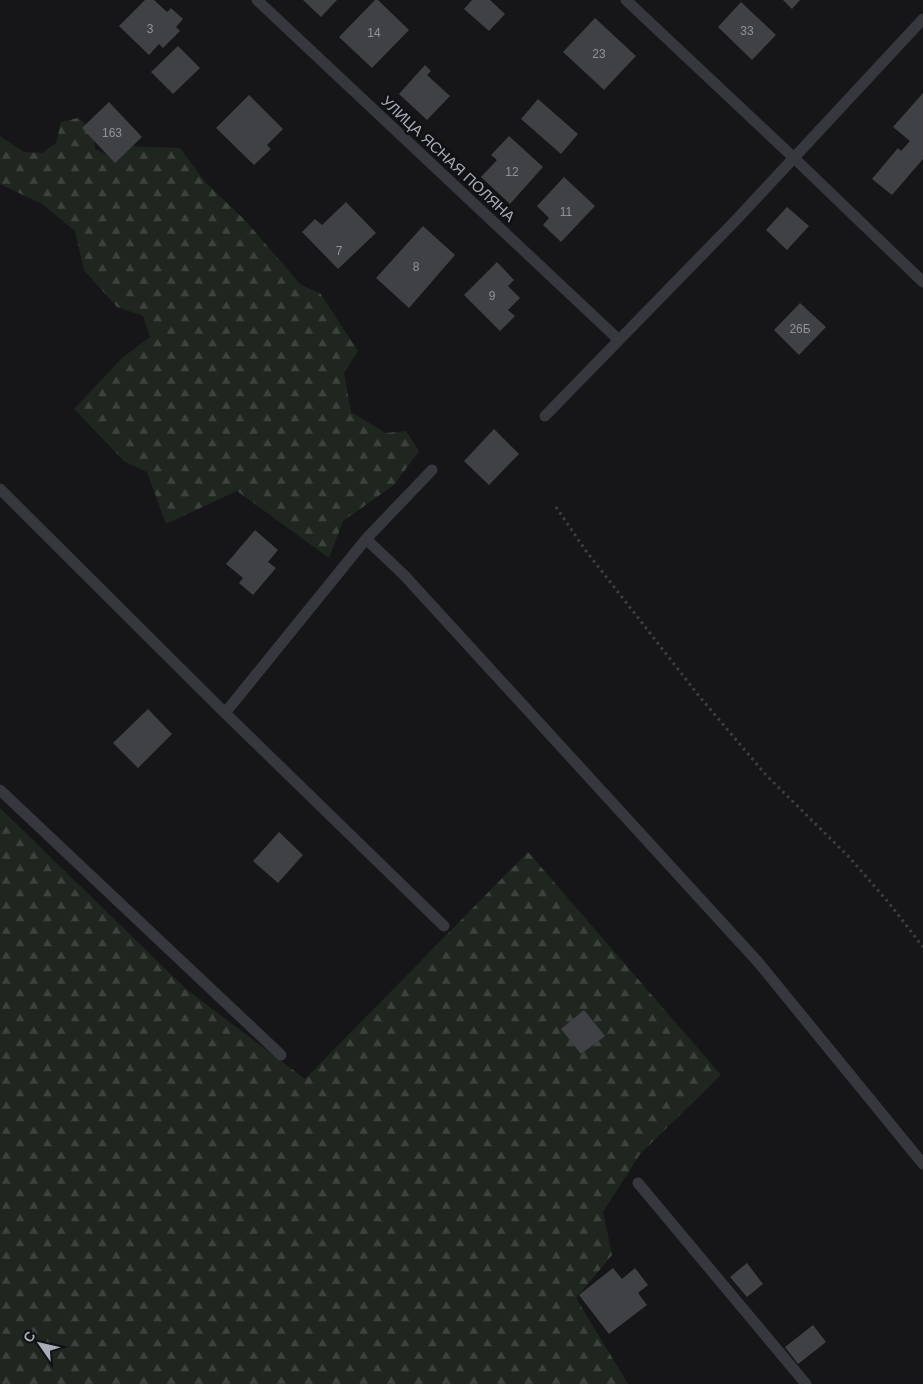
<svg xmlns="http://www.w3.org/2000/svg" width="923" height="1384" font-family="Arial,sans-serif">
	<defs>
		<pattern id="forest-firs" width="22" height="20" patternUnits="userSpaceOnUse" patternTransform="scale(1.25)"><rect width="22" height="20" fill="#1e261f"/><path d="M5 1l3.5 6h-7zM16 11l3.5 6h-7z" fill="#3c433d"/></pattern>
	</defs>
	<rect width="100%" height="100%" fill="#161618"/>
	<!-- forest -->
	<path fill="url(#forest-firs)" d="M78,118L94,132L95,149L110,156L127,146L180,148L206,183L244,219L301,285L320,293L358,351L344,373L351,412L386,433L406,431L419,451L394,485L343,521L329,558L237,491L166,524L147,472L125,462L74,409L122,358L150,337L143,316L117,307L84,270L75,231L42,204L0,184V136L24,152L42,153L56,143L61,122Z
		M0,808L186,989L305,1079L528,852L721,1075L640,1154L603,1212L612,1255L576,1298L628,1384H0Z"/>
	<!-- building -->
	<path fill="#404145" d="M145,0H154L167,12L171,8L183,19L176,27L180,31L163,48L159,44L149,55L119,26Z
		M303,0H337L321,17Z
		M375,0H378L409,30L372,68L339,37Z
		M472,0H490L505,14L489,31L464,9Z
		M783,0H800L792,9Z
		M741,2L776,35L752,60L718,27Z
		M595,18L636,56L604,90L563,52Z
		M178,46L200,68L173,94L151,72Z
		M425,65L431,71L427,75L450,96L427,120L399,94Z
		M923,93V159L892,195L872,179L898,148L901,151L910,141L893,127Z
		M249,95L283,129L267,145L271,149L254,165L216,128Z
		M538,99L578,134L561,154L521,119Z
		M109,102L142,137L115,163L82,128Z
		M509,136L543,167L510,204L481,177L497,160L491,155Z
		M564,177L595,206L561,242L543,225L549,218L537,206Z
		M346,202L376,233L338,269L302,232L315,219L322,225Z
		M787,207L809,226L787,250L766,230Z
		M423,226L455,255L409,308L376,278Z
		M497,262L514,280L508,286L520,298L508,310L515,316L500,331L464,295Z
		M800,303L826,327L799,355L774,330Z
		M494,429L519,454L489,485L464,461Z
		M255,530L278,550L268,562L276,568L253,595L239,583L243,578L226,564Z
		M148,709L172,734L138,768L113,743Z
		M279,832L303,855L278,883L253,861Z
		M584,1010L605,1036L581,1054L561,1029Z
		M747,1263L763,1284L747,1297L730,1277Z
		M613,1268L622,1279L635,1268L648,1285L638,1293L647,1305L609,1334L579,1295Z
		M813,1325L826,1342L798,1364L785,1347Z"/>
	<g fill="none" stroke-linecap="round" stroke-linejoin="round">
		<!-- path -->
		<path stroke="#3d3f44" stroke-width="3" stroke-dasharray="2.5 4" stroke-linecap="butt" d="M556,507L586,551L699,696L766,775L850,858L889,903L923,947"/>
		<!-- lane -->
		<path stroke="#37383d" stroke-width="11" d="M257,0L619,340
			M626,0L793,157L923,282
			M545,416L736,220L923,19
			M0,489L225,713L444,926
			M366,539L404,575L758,962L923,1164
			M225,713L366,539L432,470
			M0,790L281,1055
			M638,1183L806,1384"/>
	</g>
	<g text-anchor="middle" stroke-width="5" stroke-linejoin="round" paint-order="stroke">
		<!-- number labels -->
		<g font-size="12" fill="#8e929b">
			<text x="150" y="33">3</text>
			<text x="747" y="35">33</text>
			<text x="374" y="37">14</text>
			<text x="599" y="58">23</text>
			<text x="112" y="137">163</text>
			<text x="512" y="176">12</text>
			<text x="566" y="216">11</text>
			<text x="339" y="255">7</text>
			<text x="416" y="271">8</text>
			<text x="492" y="300">9</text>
			<text x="800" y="333">26Б</text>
		</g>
		<!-- street labels -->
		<g font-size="15" fill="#a8adb8" stroke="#111113">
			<text transform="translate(448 159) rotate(43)" y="5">УЛИЦА ЯСНАЯ ПОЛЯНА</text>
		</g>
	</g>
	<!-- north arrow -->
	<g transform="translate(40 1344) rotate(304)" stroke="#111113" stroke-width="4" paint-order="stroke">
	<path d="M0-4L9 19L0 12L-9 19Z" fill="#a8adb8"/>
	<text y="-8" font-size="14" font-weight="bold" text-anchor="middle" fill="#a8adb8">С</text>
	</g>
</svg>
